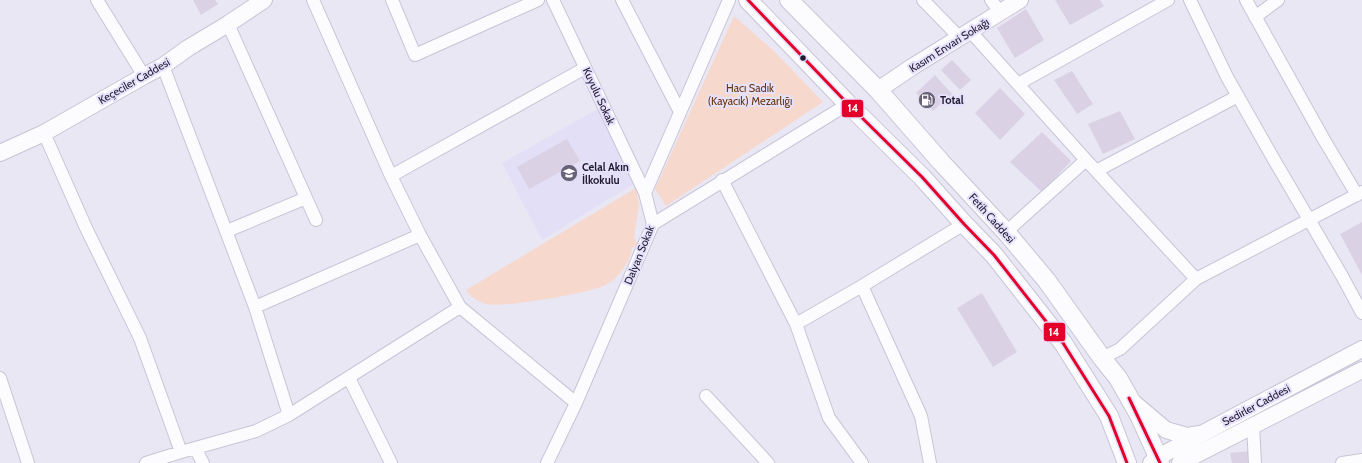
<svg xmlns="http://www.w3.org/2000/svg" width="1362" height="463" font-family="Cabin,sans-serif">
	<rect width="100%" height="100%" fill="#eae7f5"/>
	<!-- built -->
	<path fill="#e3dff6" d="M601,107L635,183L542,240L502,163Z"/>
	<!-- green -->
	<path fill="#f6d8cd" d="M734,16L773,50L823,102L666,206L655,189Z
		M636,188L639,204L634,238L638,245L632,248C629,264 618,280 603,286C585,294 503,308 486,304C477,301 471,297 466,290Z"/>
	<!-- building -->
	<path fill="#dad1e5" d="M193,0H215L218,4L201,15Z
		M1055,0H1100L1104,6L1070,25Z
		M1026,9L1044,40L1015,58L997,28Z
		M952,60L971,80L960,90L941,70Z
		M1072,71L1093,104L1077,114L1054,80Z
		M935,75L952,94L933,111L916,93Z
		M1000,88L1025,114L1000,140L975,113Z
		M1120,111L1135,139L1103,154L1088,124Z
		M1042,132L1071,161L1042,192L1010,162Z
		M567,139L580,161L529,189L517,167Z
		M1362,222V275L1340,234Z
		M982,293L1017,352L993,367L957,308Z
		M1252,451L1254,463H1232L1230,453Z"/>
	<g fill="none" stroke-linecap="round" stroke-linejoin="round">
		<defs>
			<path id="street" d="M97,0L144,76
				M313,0L391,176L420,235L460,307L576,403
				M392,0L415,55L538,0
				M553,0L645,193
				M622,0L680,112
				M923,0L960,38
				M991,0L1000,12
				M1190,0L1227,77L1273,158L1342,276L1362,313
				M1246,0L1323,138L1357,195
				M1255,17L1278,0
				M228,24L316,220
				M971,32L1086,160L1196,279
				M163,66L255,307L289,415
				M1018,84L1168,0
				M44,133L86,228L140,338L181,452
				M1096,171L1238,96
				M391,176L585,68
				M722,180L796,324L829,418L862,463
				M653,224L848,104
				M227,231L306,198
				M1006,232L1086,160
				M862,286L921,416L930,463
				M255,307L420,235
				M796,324L862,286L964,224
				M1102,358L1120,349L1196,279L1362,192
				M0,378L28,463
				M349,378L391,463
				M706,396L768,463
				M1253,425L1255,463
				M195,448L203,463
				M146,463L181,452L256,431L289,415L460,307
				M547,463L576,403L653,224L645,193L729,0
				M1342,463L1362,460"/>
			<path id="secondary" d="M878,90L912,67L1020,0
				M0,153L44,133L144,76L163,66L188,48L228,24L264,0
				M1134,403L1166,430L1187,436L1200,434
				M1151,463L1158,457L1362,349
				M1180,463L1362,370"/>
			<path id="primary" d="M748,0L848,104L922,177L964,224L994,255L1063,343L1109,416L1127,463
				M789,0L878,90L941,162L1006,232L1047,281L1102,358L1118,378L1139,415L1158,457L1160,463"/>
		</defs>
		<!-- street casing -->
		<use href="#street" stroke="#c8c4d6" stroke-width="14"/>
		<!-- secondary casing -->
		<use href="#secondary" stroke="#c8c4d6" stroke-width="18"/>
		<!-- primary casing -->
		<use href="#primary" stroke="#c8c4d6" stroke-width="20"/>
		<!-- street -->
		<use href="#street" stroke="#fcfbfe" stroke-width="12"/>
		<!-- secondary -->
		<use href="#secondary" stroke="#fcfbfe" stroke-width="16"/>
		<!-- primary -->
		<use href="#primary" stroke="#fcfbfe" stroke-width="18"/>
		<defs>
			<path id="bus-1" d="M748,0L848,104L922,177L964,224L994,255L1063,343L1109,416L1127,463
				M1129,398L1160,463"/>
		</defs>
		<!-- bus-1 casing -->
		<use href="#bus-1" stroke="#e6e1fb" stroke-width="6"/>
		<!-- bus-1 -->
		<use href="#bus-1" stroke="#e4002b" stroke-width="3"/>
	</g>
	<!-- icons -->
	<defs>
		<symbol id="fuel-disc" viewBox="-11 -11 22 22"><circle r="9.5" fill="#676276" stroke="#e6e1fb"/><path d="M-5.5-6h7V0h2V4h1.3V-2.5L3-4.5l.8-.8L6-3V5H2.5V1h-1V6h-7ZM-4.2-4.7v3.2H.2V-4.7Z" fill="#fff"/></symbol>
		<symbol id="school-disc" viewBox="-11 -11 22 22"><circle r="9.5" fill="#676276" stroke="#e6e1fb"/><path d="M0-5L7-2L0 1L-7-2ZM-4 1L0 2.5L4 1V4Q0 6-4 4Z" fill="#fff"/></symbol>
	</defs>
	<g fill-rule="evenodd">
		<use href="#fuel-disc" x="917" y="90" width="20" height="20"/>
		<use href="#school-disc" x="559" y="163" width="20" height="20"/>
	</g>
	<!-- markers -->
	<circle fill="#201a32" stroke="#e6e1fb" stroke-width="1.5" cx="803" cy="58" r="3.5"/>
	<g text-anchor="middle" stroke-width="4" stroke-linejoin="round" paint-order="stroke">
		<!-- street labels -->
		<g font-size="11" fill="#201a32" stroke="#e6e1fb">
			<text transform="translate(949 45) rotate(-32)" y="4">Kasım Envari Sokağı</text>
			<text transform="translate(134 81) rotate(-30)" y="4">Keçeciler Caddesi</text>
			<text transform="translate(599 96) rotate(65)" y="4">Kuyulu Sokak</text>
			<text transform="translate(992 218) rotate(48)" y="4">Fetih Caddesi</text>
			<text transform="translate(639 255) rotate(-68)" y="4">Dalyan Sokak</text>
			<text transform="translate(1256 405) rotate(-28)" y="4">Sedirler Caddesi</text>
		</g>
		<!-- park labels -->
		<g font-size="11" fill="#68340b" stroke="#e6e1fb">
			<text x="750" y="92">Hacı Sadık<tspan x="750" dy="13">(Kayacık) Mezarlığı</tspan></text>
		</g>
		<!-- poi labels -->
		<g font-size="11" font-weight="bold" fill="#201a32" stroke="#e6e1fb" text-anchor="start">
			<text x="940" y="104">Total</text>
			<text x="582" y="171">Celal Akın<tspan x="582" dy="13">İlkokulu</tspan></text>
		</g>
	</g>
	<g stroke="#e6e1fb" stroke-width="1.5">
		<rect x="841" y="99" width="23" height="19" rx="4" fill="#e4002b"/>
		<rect x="1043" y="322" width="23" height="20" rx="4" fill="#e4002b"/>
	</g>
	<g font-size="11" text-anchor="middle" font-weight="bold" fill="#fff">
		<text x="853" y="112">14</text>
		<text x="1054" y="336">14</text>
	</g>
</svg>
